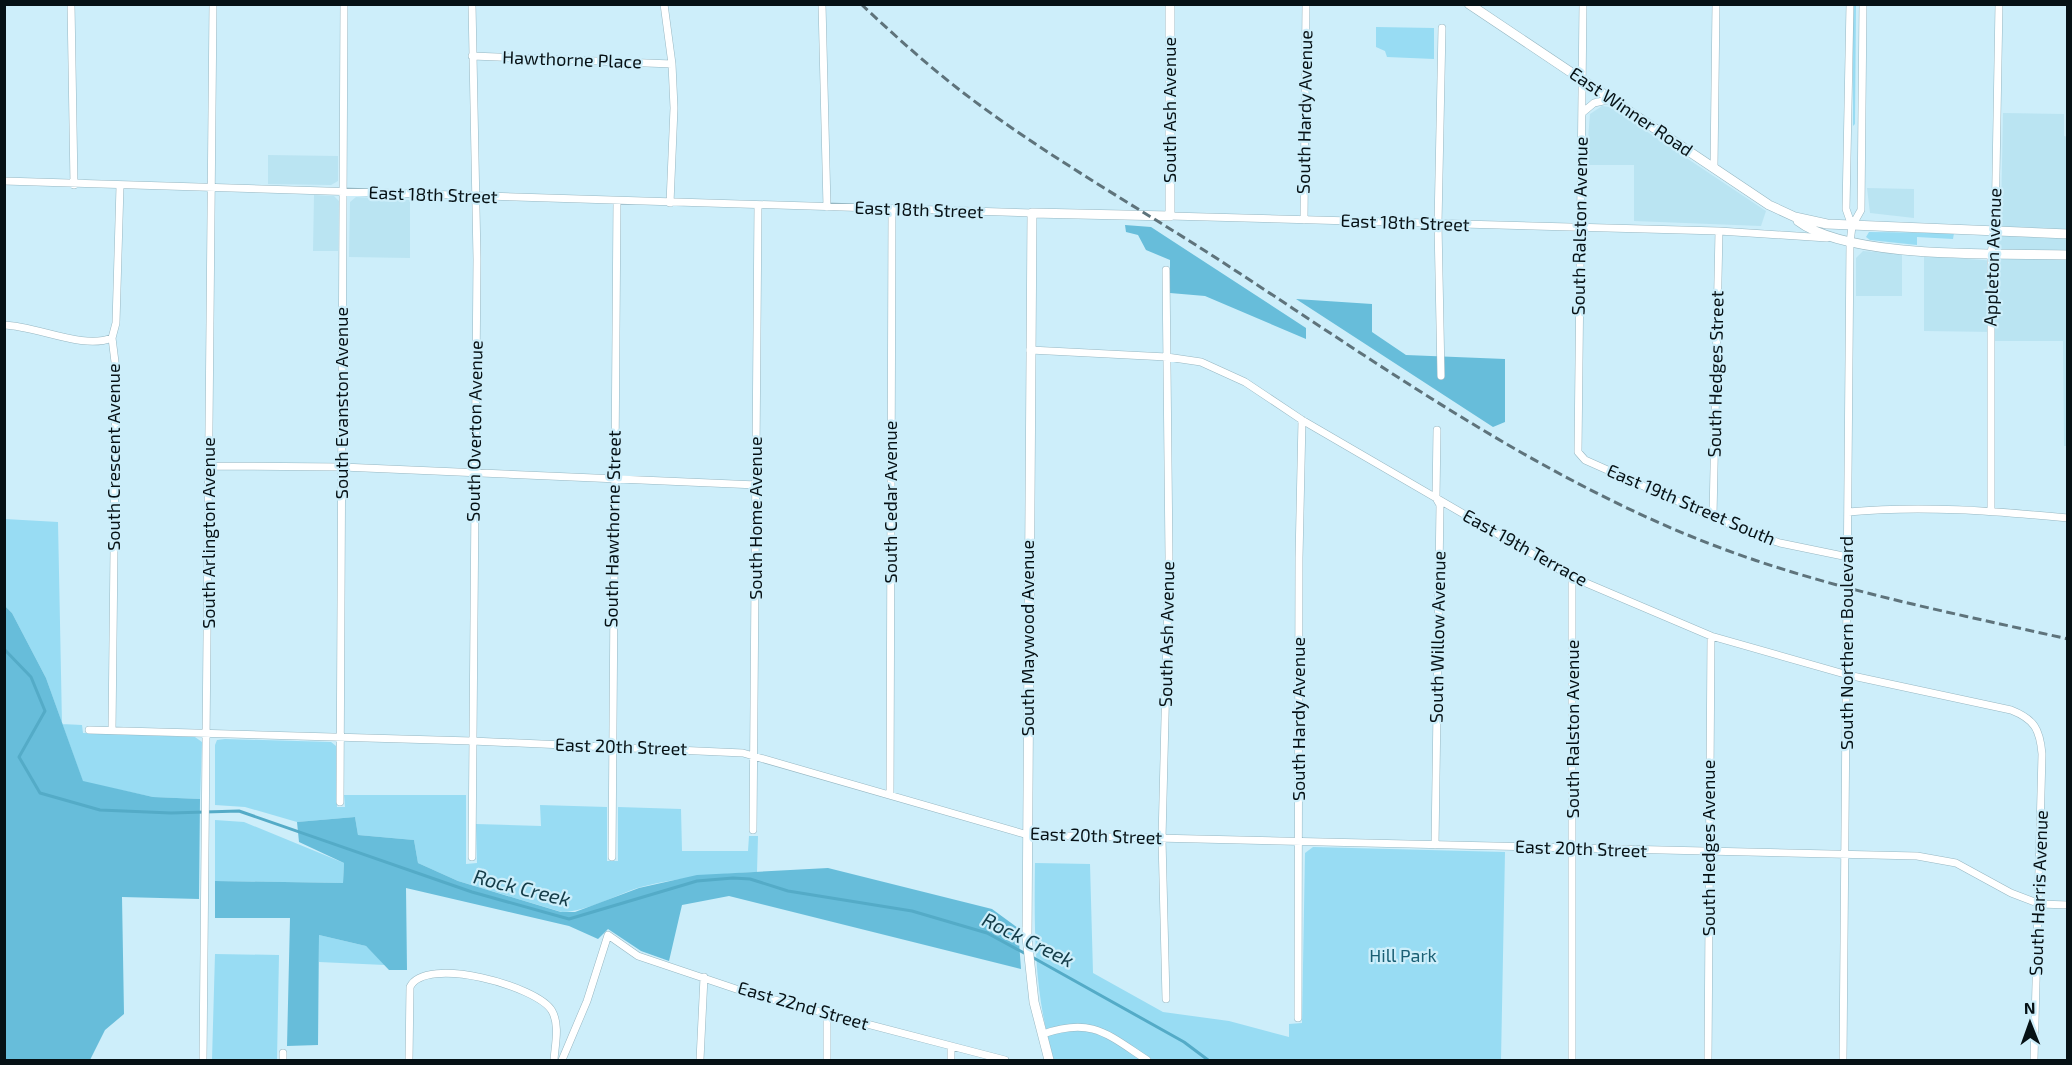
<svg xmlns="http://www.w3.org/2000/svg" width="2072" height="1065" font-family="'Exo 2',sans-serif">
	<rect width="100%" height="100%" fill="#cdeefa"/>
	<!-- built -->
	<path fill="#bae4f2" d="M1602,106L1610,107L1766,211L1761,226L1634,221V165H1586L1590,114Z
		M2003,113L2064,114V136L2068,137L2067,446H2064L2063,341H1995L1994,332L1924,331V256L1997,261L2001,216Z
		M268,155L338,156V181L331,185L268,184Z
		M1867,188L1914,189V218L1870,213Z
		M314,195L334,196L339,201L338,251H313Z
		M356,197L410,200V258L349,257L350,202Z
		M1863,251L1902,254V296H1856V258Z"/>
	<!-- green -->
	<path fill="#98dcf3" d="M1856,4L1855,124L1853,126V5Z
		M1376,27L1434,28V59L1387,57L1385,51L1376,47Z
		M1869,232L1954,233L1953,239L1917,237V245L1870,240L1866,237Z
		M5,519L58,522L62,724L82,725L83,733L195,737L202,742L200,799L153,797L83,782L46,678L12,613L5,606Z
		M225,739L331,742L336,746L337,807H345L344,795H466V864L477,863L476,824L541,826L540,805L607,807V861H618V807L681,809L682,851H748L749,836H758L757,872C717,874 680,877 641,887C614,895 590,911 562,912L458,881L418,863L414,840L358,835L355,817L297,822L245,807L215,805V745L217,740Z
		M215,820L244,822L344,863L343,883L215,881Z
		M1313,847L1505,852L1501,1060H1054C1034,995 1034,931 1035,863L1090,864L1093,973L1163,1012L1229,1021L1289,1037V1024L1302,1023L1305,853Z
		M319,935L366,946L385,965L319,962Z
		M215,954L279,955L277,1060H212Z"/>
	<!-- forest -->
	<path fill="#67bdda" d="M1125,225L1151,227L1306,328V339L1205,296L1170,293V260L1146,250L1138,235L1126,232Z
		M1296,299L1372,304V332L1406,355L1505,359V422L1493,427Z
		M5,606L12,613L46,678L83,781L153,797L200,799L199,899L122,897L124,1014L105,1030L90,1060H5Z
		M355,817L358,835L414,840L418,863L458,881L561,912H575L639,888L697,875L828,868L992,909L1018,928L1021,969L729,896L682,905L669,961L641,951L608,929L598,939L569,926L406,888L407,970H389L366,946L319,935L318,1045L287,1046L290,918H215V881L343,883L344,863L299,842L297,822Z"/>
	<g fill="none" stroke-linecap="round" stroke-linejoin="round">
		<!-- stream -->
		<path stroke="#54abc7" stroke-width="3" d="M4,649L31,677L45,711L19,757L40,793L100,810L171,813L239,811L472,892L569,919L697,881L733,878L750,879L788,891L912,911L987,933L1026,954
			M1032,957L1184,1042L1208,1060"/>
		<defs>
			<path id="minor" d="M71,4L74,185
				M664,4L672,64L674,108L670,203
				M822,4L827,207
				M1583,4L1578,452L1585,460L1749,533L1780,543L1848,557
				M1850,4L1846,209L1852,226
				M472,56L672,64
				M1582,113L1594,103L1612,99
				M1714,167L1716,4
				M4,181L1032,213
				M1170,216L1719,231L1827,238
				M1304,220L1306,4
				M4,325C37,326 83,350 112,338
				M1030,350L1167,357L1201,362L1245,382L1302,420L1572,577L1711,636L1848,675L2011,710C2034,719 2040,729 2042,754L2034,1060
				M1441,376L1438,224L1442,28
				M209,466L342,467L757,485
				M1991,510V253L1995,231L1999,4
				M1848,512C1922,505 1994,511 2068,518
				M1713,516L1719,231
				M89,730L472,741L743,753L1028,835L1917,856L1956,863L2011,893L2040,904L2068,905
				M112,730L116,370L112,338L116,323L120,186
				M890,795L892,209
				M340,802L344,4
				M753,830L758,205
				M1435,845L1440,505L1436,498L1437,430
				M472,857L477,259L472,4
				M612,857L617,201
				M1166,999L1162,839L1169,557L1166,270
				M1298,1018L1299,558L1302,420
				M1043,1034C1092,1017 1107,1034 1147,1060
				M203,1060L213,4
				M283,1060V1053
				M409,1060L410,987C425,955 538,986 552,1011C560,1025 555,1045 554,1060
				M562,1060L587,1001L608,935L638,956L748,993L1005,1060
				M700,1060L704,977
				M827,1060V1014
				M951,1060V1046
				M1572,1060V577
				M1708,1060L1711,636
				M1843,1060L1850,243L1852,226L1861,210L1863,4"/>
			<path id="tertiary" d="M1469,4L1769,205L1795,217L1827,224L2068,234
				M1798,221C1849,260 2001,253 2068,255
				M1049,1060L1034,1002L1027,937L1032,213L1170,216V4"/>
		</defs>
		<!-- minor casing -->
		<use href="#minor" stroke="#97b7c2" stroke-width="8"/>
		<!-- tertiary casing -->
		<use href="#tertiary" stroke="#97b7c2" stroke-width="10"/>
		<!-- minor -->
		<use href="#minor" stroke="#fff" stroke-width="7"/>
		<!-- tertiary -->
		<use href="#tertiary" stroke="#fff" stroke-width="9"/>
		<!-- rail -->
		<path stroke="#5e737b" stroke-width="3" stroke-dasharray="9 4.5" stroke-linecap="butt" d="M861,4C893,34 926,64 961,91C1039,151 1127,201 1210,254C1369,357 1523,469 1700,540C1818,587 1944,611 2068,639"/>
	</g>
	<g text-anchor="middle" stroke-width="4.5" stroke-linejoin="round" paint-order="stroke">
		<!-- street labels -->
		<g font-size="18" fill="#061115" stroke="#cdeefa">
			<text transform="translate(572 60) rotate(2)" y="6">Hawthorne Place</text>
			<text transform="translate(1170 110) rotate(-90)" y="6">South Ash Avenue</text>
			<text transform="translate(1305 112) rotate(-89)" y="6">South Hardy Avenue</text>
			<text transform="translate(1631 112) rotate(34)" y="6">East Winner Road</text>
			<text transform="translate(433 195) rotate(2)" y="6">East 18th Street</text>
			<text transform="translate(919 210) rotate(2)" y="6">East 18th Street</text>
			<text transform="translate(1405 223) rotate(2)" y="6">East 18th Street</text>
			<text transform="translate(1580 226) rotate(-89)" y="6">South Ralston Avenue</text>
			<text transform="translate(1993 257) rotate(-88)" y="6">Appleton Avenue</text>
			<text transform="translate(1716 374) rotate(-89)" y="6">South Hedges Street</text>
			<text transform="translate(342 403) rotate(-90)" y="6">South Evanston Avenue</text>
			<text transform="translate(475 431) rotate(-89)" y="6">South Overton Avenue</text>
			<text transform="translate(114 457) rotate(-90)" y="6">South Crescent Avenue</text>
			<text transform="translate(891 502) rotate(-90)" y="6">South Cedar Avenue</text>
			<text transform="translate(1691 505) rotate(23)" y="6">East 19th Street South</text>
			<text transform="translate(756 518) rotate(-90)" y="6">South Home Avenue</text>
			<text transform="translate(613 529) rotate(-89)" y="6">South Hawthorne Street</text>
			<text transform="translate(209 533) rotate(-90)" y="6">South Arlington Avenue</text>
			<text transform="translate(1525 548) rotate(29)" y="6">East 19th Terrace</text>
			<text transform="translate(1167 634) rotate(-89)" y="6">South Ash Avenue</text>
			<text transform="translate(1438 637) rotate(-89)" y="6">South Willow Avenue</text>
			<text transform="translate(1028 638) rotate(-90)" y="6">South Maywood Avenue</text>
			<text transform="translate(1847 643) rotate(-90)" y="6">South Northern Boulevard</text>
			<text transform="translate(1299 719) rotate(-90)" y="6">South Hardy Avenue</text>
			<text transform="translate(1573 729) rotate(-90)" y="6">South Ralston Avenue</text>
			<text transform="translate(621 747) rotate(2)" y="6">East 20th Street</text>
			<text transform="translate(1096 836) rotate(2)" y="6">East 20th Street</text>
			<text transform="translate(1709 848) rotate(-90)" y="6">South Hedges Avenue</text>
			<text transform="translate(1581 849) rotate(2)" y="6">East 20th Street</text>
			<text transform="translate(2039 893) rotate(-88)" y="6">South Harris Avenue</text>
			<text transform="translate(803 1006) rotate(16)" y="6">East 22nd Street</text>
		</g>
		<!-- park labels -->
		<g font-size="18" fill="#1a5f74" stroke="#cdeefa">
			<text x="1403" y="962">Hill Park</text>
		</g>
		<!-- water labels -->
		<g font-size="20" font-style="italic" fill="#133b47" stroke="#cdeefa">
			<text transform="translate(522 888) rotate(14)" y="7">Rock Creek</text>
			<text transform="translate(1028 940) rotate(26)" y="7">Rock Creek</text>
		</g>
	</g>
	<!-- border -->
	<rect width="2072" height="1065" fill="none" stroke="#061115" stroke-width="12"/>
	<!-- north arrow -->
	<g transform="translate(2030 1023) rotate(359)" stroke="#cdeefa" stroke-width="4.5" paint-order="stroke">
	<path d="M0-4.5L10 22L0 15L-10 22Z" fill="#061115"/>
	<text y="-9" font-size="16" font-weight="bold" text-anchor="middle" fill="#061115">N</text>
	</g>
</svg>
